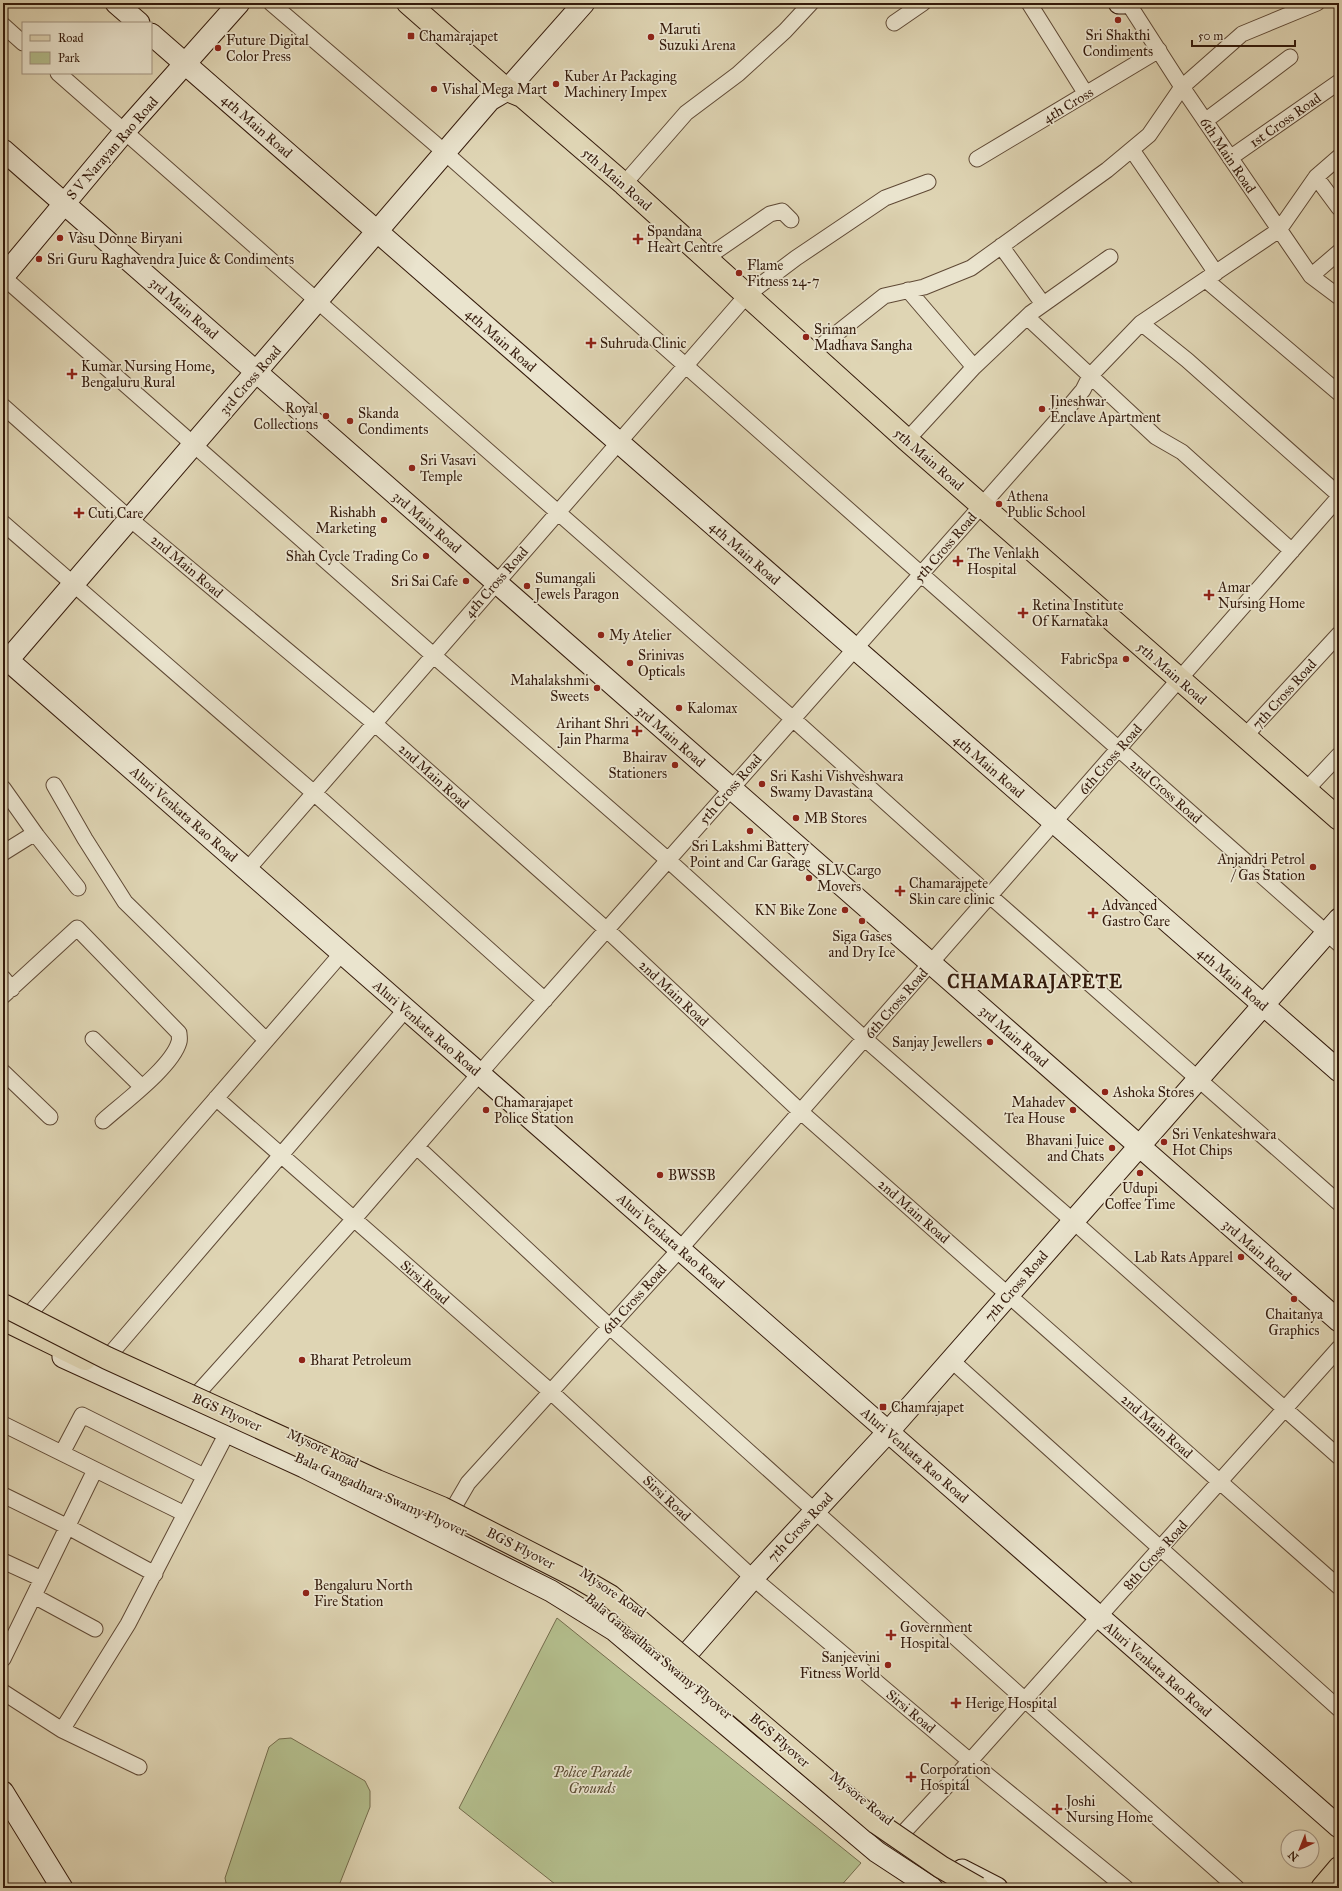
<svg xmlns="http://www.w3.org/2000/svg" width="1342" height="1891" font-family="'IM FELL Great Primer',serif">
	<rect width="100%" height="100%" fill="#dfd5b4"/>
	<filter id="stains"><feTurbulence type="fractalNoise" baseFrequency=".005" numOctaves="4"/><feColorMatrix values="0 0 0 0 .2 0 0 0 0 .09 0 0 0 0 .02 0 0 0 .5 -.17"/></filter>
	<radialGradient id="worn" r=".72"><stop offset=".6" stop-color="#630" stop-opacity="0"/><stop offset="1" stop-color="#630" stop-opacity=".3"/></radialGradient>
	<!-- green -->
	<path fill="#b3bd8c" stroke="#746c4c" d="M557,1618L861,1863L839,1888H560L459,1808Z
		M291,1738L365,1781L370,1791V1807L338,1888H227L225,1878L269,1747L279,1739Z"/>
	<g fill="none" stroke-linecap="round" stroke-linejoin="round">
		<defs>
			<path id="street" d="M271,3L433,142L1339,944
				M1029,3L1086,94
				M1128,3L1182,87L1311,276L1339,297
				M894,23L923,3
				M3,25L23,43
				M58,73L793,719L990,896L1339,1203
				M1205,121L1290,57
				M1132,150L1216,273
				M1230,158L1339,82
				M977,159L1159,50
				M1316,177L1339,208
				M624,184L686,113L738,74L785,31L811,3
				M1001,246L1043,304
				M706,258L770,214L782,211L791,220
				M1311,276L1339,252
				M3,277L433,655L668,860L865,1039L1073,1221L1339,1457
				M1206,280L1339,393
				M908,290L974,367
				M1027,317L1156,437L1182,452L1292,551
				M1141,323L1187,360L1339,495
				M812,353L884,296L924,287L971,268L1107,170L1149,135L1182,87L1242,34L1317,3
				M3,406L130,519L374,723L607,930L801,1112L1339,1587
				M907,440L974,367L1031,313L1110,257
				M3,523L314,793L545,1000
				M1245,736L1339,634
				M54,785L85,839L125,902L266,1040
				M3,788L37,836L78,888
				M1306,790L1339,755
				M3,853L35,833
				M247,870L747,295L796,258L885,198L928,182
				M3,978L12,989
				M3,996L77,928L179,1033C179,1036 180,1039 179,1042C172,1067 123,1103 103,1121
				M93,1039L142,1087
				M3,1072L50,1117
				M216,1098L551,1392L753,1578L970,1761L1126,1888
				M417,1147L609,1326L1054,1726L1237,1888
				M32,1311L342,953
				M113,1351L406,1009
				M951,1360L1339,1709
				M188,1404L353,1220L494,1057L1067,409L1083,390L1090,376L1141,323L1279,230L1316,177L1339,157
				M3,1424L185,1514
				M62,1453L82,1415L204,1476
				M3,1495L68,1527L155,1574
				M454,1507L468,1483L680,1249L1339,497
				M3,1561L42,1579
				M34,1596L95,1629
				M3,1659L95,1470
				M3,1692L62,1730L139,1767
				M62,1730L128,1624L227,1433
				M904,1832L970,1761L1339,1348"/>
			<path id="secondary" d="M116,3L139,23
				M1119,3H1124
				M151,34L1339,1071
				M3,150L1339,1321
				M3,277L125,131L239,3
				M3,656L1339,1827
				M8,660L490,100L507,90L584,3
				M63,1357L304,1467L551,1591L614,1630L877,1852L932,1888
				M672,1671L753,1578L888,1432L1339,919
				M3,1792L62,1888
				M962,1870L997,1888"/>
			<path id="primary" d="M408,3L507,90L522,96L624,184L907,440L1339,819
				M1322,1888L1339,1868"/>
			<path id="highway" d="M3,1319L85,1359"/>
		</defs>
		<!-- street casing -->
		<use href="#street" stroke="#5f4935" stroke-width="17"/>
		<!-- secondary casing -->
		<use href="#secondary" stroke="#341a0b" stroke-width="23"/>
		<!-- primary casing -->
		<use href="#primary" stroke="#341a0b" stroke-width="24"/>
		<!-- highway casing -->
		<use href="#highway" stroke="#341a0b" stroke-width="24"/>
		<!-- street -->
		<use href="#street" stroke="#eae4ce" stroke-width="15"/>
		<!-- secondary -->
		<use href="#secondary" stroke="#eae4ce" stroke-width="21"/>
		<!-- primary -->
		<use href="#primary" stroke="#dfd5b4" stroke-width="22"/>
		<!-- highway -->
		<use href="#highway" stroke="#dfd5b4" stroke-width="22"/>
		<defs>
			<path id="highway-bridge" d="M3,1305L107,1358L377,1481L442,1508L579,1578L610,1596L877,1823L941,1867L978,1888"/>
		</defs>
		<!-- highway-bridge casing -->
		<use href="#highway-bridge" stroke="#341a0b" stroke-width="24" stroke-linecap="butt"/>
		<!-- highway-bridge -->
		<use href="#highway-bridge" stroke="#dfd5b4" stroke-width="22"/>
	</g>
	<!-- markers -->
	<g fill="#8f2418" stroke="#eae4ce" stroke-width="1.5">
		<circle cx="1118" cy="20" r="4"/>
		<rect x="407" y="32" width="8" height="8" rx="2"/>
		<circle cx="651" cy="37" r="4"/>
		<circle cx="218" cy="48" r="4"/>
		<circle cx="556" cy="84" r="4"/>
		<circle cx="434" cy="89" r="4"/>
		<circle cx="60" cy="238" r="4"/>
		<path d="M636 233h4v4h4v4h-4v4h-4v-4h-4v-4h4z"/>
		<circle cx="39" cy="259" r="4"/>
		<circle cx="739" cy="273" r="4"/>
		<circle cx="806" cy="337" r="4"/>
		<path d="M589 337h4v4h4v4h-4v4h-4v-4h-4v-4h4z"/>
		<path d="M70 368h4v4h4v4h-4v4h-4v-4h-4v-4h4z"/>
		<circle cx="1042" cy="409" r="4"/>
		<circle cx="326" cy="416" r="4"/>
		<circle cx="350" cy="421" r="4"/>
		<circle cx="412" cy="468" r="4"/>
		<circle cx="999" cy="504" r="4"/>
		<path d="M77 507h4v4h4v4h-4v4h-4v-4h-4v-4h4z"/>
		<circle cx="384" cy="520" r="4"/>
		<circle cx="426" cy="556" r="4"/>
		<path d="M956 555h4v4h4v4h-4v4h-4v-4h-4v-4h4z"/>
		<circle cx="466" cy="581" r="4"/>
		<circle cx="527" cy="586" r="4"/>
		<path d="M1207 589h4v4h4v4h-4v4h-4v-4h-4v-4h4z"/>
		<path d="M1021 607h4v4h4v4h-4v4h-4v-4h-4v-4h4z"/>
		<circle cx="601" cy="635" r="4"/>
		<circle cx="1126" cy="659" r="4"/>
		<circle cx="630" cy="663" r="4"/>
		<circle cx="597" cy="688" r="4"/>
		<circle cx="679" cy="708" r="4"/>
		<path d="M635 725h4v4h4v4h-4v4h-4v-4h-4v-4h4z"/>
		<circle cx="675" cy="765" r="4"/>
		<circle cx="762" cy="784" r="4"/>
		<circle cx="796" cy="818" r="4"/>
		<circle cx="750" cy="831" r="4"/>
		<circle cx="1313" cy="867" r="4"/>
		<circle cx="809" cy="878" r="4"/>
		<path d="M898 885h4v4h4v4h-4v4h-4v-4h-4v-4h4z"/>
		<circle cx="845" cy="910" r="4"/>
		<path d="M1091 907h4v4h4v4h-4v4h-4v-4h-4v-4h4z"/>
		<circle cx="862" cy="921" r="4"/>
		<circle cx="990" cy="1042" r="4"/>
		<circle cx="1105" cy="1092" r="4"/>
		<circle cx="486" cy="1110" r="4"/>
		<circle cx="1073" cy="1110" r="4"/>
		<circle cx="1164" cy="1142" r="4"/>
		<circle cx="1112" cy="1148" r="4"/>
		<circle cx="1140" cy="1173" r="4"/>
		<circle cx="660" cy="1175" r="4"/>
		<circle cx="1241" cy="1257" r="4"/>
		<circle cx="1294" cy="1299" r="4"/>
		<circle cx="302" cy="1360" r="4"/>
		<rect x="879" y="1403" width="8" height="8" rx="2"/>
		<circle cx="306" cy="1593" r="4"/>
		<path d="M889 1629h4v4h4v4h-4v4h-4v-4h-4v-4h4z"/>
		<circle cx="888" cy="1665" r="4"/>
		<path d="M954 1697h4v4h4v4h-4v4h-4v-4h-4v-4h4z"/>
		<path d="M909 1771h4v4h4v4h-4v4h-4v-4h-4v-4h4z"/>
		<path d="M1055 1803h4v4h4v4h-4v4h-4v-4h-4v-4h4z"/>
	</g>
	<g text-anchor="middle" stroke-width="3.5" stroke-linejoin="round" paint-order="stroke">
		<!-- poi labels -->
		<g font-size="14" fill="#341a0b" stroke="#eae4ce" text-anchor="start">
			<text x="659" y="34">Maruti<tspan x="659" dy="16">Suzuki Arena</tspan></text>
			<text x="1118" y="40" text-anchor="middle">Sri Shakthi<tspan x="1118" dy="16">Condiments</tspan></text>
			<text x="419" y="41">Chamarajapet</text>
			<text x="226" y="45">Future Digital<tspan x="226" dy="16">Color Press</tspan></text>
			<text x="564" y="81">Kuber A1 Packaging<tspan x="564" dy="16">Machinery Impex</tspan></text>
			<text x="442" y="94">Vishal Mega Mart</text>
			<text x="647" y="236">Spandana<tspan x="647" dy="16">Heart Centre</tspan></text>
			<text x="68" y="243">Vasu Donne Biryani</text>
			<text x="47" y="264">Sri Guru Raghavendra Juice &amp; Condiments</text>
			<text x="747" y="270">Flame<tspan x="747" dy="16">Fitness 24-7</tspan></text>
			<text x="814" y="334">Sriman<tspan x="814" dy="16">Madhava Sangha</tspan></text>
			<text x="600" y="348">Suhruda Clinic</text>
			<text x="81" y="371">Kumar Nursing Home,<tspan x="81" dy="16">Bengaluru Rural</tspan></text>
			<text x="1050" y="406">Jineshwar<tspan x="1050" dy="16">Enclave Apartment</tspan></text>
			<text x="318" y="413" text-anchor="end">Royal<tspan x="318" dy="16">Collections</tspan></text>
			<text x="358" y="418">Skanda<tspan x="358" dy="16">Condiments</tspan></text>
			<text x="420" y="465">Sri Vasavi<tspan x="420" dy="16">Temple</tspan></text>
			<text x="1007" y="501">Athena<tspan x="1007" dy="16">Public School</tspan></text>
			<text x="376" y="517" text-anchor="end">Rishabh<tspan x="376" dy="16">Marketing</tspan></text>
			<text x="88" y="518">Cuti Care</text>
			<text x="967" y="558">The Venlakh<tspan x="967" dy="16">Hospital</tspan></text>
			<text x="418" y="561" text-anchor="end">Shah Cycle Trading Co</text>
			<text x="535" y="583">Sumangali<tspan x="535" dy="16">Jewels Paragon</tspan></text>
			<text x="458" y="586" text-anchor="end">Sri Sai Cafe</text>
			<text x="1218" y="592">Amar<tspan x="1218" dy="16">Nursing Home</tspan></text>
			<text x="1032" y="610">Retina Institute<tspan x="1032" dy="16">Of Karnataka</tspan></text>
			<text x="609" y="640">My Atelier</text>
			<text x="638" y="660">Srinivas<tspan x="638" dy="16">Opticals</tspan></text>
			<text x="1118" y="664" text-anchor="end">FabricSpa</text>
			<text x="589" y="685" text-anchor="end">Mahalakshmi<tspan x="589" dy="16">Sweets</tspan></text>
			<text x="687" y="713">Kalomax</text>
			<text x="629" y="728" text-anchor="end">Arihant Shri<tspan x="629" dy="16">Jain Pharma</tspan></text>
			<text x="667" y="762" text-anchor="end">Bhairav<tspan x="667" dy="16">Stationers</tspan></text>
			<text x="770" y="781">Sri Kashi Vishveshwara<tspan x="770" dy="16">Swamy Davastana</tspan></text>
			<text x="804" y="823">MB Stores</text>
			<text x="750" y="851" text-anchor="middle">Sri Lakshmi Battery<tspan x="750" dy="16">Point and Car Garage</tspan></text>
			<text x="1305" y="864" text-anchor="end">Anjandri Petrol<tspan x="1305" dy="16">/ Gas Station</tspan></text>
			<text x="817" y="875">SLV Cargo<tspan x="817" dy="16">Movers</tspan></text>
			<text x="909" y="888">Chamarajpete<tspan x="909" dy="16">Skin care clinic</tspan></text>
			<text x="1102" y="910">Advanced<tspan x="1102" dy="16">Gastro Care</tspan></text>
			<text x="837" y="915" text-anchor="end">KN Bike Zone</text>
			<text x="862" y="941" text-anchor="middle">Siga Gases<tspan x="862" dy="16">and Dry Ice</tspan></text>
			<text x="982" y="1047" text-anchor="end">Sanjay Jewellers</text>
			<text x="1113" y="1097">Ashoka Stores</text>
			<text x="494" y="1107">Chamarajapet<tspan x="494" dy="16">Police Station</tspan></text>
			<text x="1065" y="1107" text-anchor="end">Mahadev<tspan x="1065" dy="16">Tea House</tspan></text>
			<text x="1172" y="1139">Sri Venkateshwara<tspan x="1172" dy="16">Hot Chips</tspan></text>
			<text x="1104" y="1145" text-anchor="end">Bhavani Juice<tspan x="1104" dy="16">and Chats</tspan></text>
			<text x="668" y="1180">BWSSB</text>
			<text x="1140" y="1193" text-anchor="middle">Udupi<tspan x="1140" dy="16">Coffee Time</tspan></text>
			<text x="1233" y="1262" text-anchor="end">Lab Rats Apparel</text>
			<text x="1294" y="1319" text-anchor="middle">Chaitanya<tspan x="1294" dy="16">Graphics</tspan></text>
			<text x="310" y="1365">Bharat Petroleum</text>
			<text x="891" y="1412">Chamrajapet</text>
			<text x="314" y="1590">Bengaluru North<tspan x="314" dy="16">Fire Station</tspan></text>
			<text x="900" y="1632">Government<tspan x="900" dy="16">Hospital</tspan></text>
			<text x="880" y="1662" text-anchor="end">Sanjeevini<tspan x="880" dy="16">Fitness World</tspan></text>
			<text x="965" y="1708">Herige Hospital</text>
			<text x="920" y="1774">Corporation<tspan x="920" dy="16">Hospital</tspan></text>
			<text x="1066" y="1806">Joshi<tspan x="1066" dy="16">Nursing Home</tspan></text>
		</g>
		<!-- street labels -->
		<g font-size="14" fill="#341a0b" stroke="#eae4ce">
			<text transform="translate(1068 105) rotate(-31)" y="5">4th Cross</text>
			<text transform="translate(1285 120) rotate(-35)" y="5">1st Cross Road</text>
			<text transform="translate(257 126) rotate(41)" y="5">4th Main Road</text>
			<text transform="translate(112 148) rotate(-49)" y="5">S V Narayan Rao Road</text>
			<text transform="translate(1228 155) rotate(56)" y="5">6th Main Road</text>
			<text transform="translate(617 179) rotate(41)" y="5">5th Main Road</text>
			<text transform="translate(184 308) rotate(41)" y="5">3rd Main Road</text>
			<text transform="translate(501 340) rotate(41)" y="5">4th Main Road</text>
			<text transform="translate(250 380) rotate(-49)" y="5">3rd Cross Road</text>
			<text transform="translate(929 459) rotate(41)" y="5">5th Main Road</text>
			<text transform="translate(427 522) rotate(41)" y="5">3rd Main Road</text>
			<text transform="translate(945 547) rotate(-49)" y="5">5th Cross Road</text>
			<text transform="translate(745 553) rotate(41)" y="5">4th Main Road</text>
			<text transform="translate(187 566) rotate(40)" y="5">2nd Main Road</text>
			<text transform="translate(496 582) rotate(-49)" y="5">4th Cross Road</text>
			<text transform="translate(1172 673) rotate(41)" y="5">5th Main Road</text>
			<text transform="translate(1284 694) rotate(-48)" y="5">7th Cross Road</text>
			<text transform="translate(671 736) rotate(41)" y="5">3rd Main Road</text>
			<text transform="translate(1110 759) rotate(-49)" y="5">6th Cross Road</text>
			<text transform="translate(989 766) rotate(41)" y="5">4th Main Road</text>
			<text transform="translate(434 776) rotate(42)" y="5">2nd Main Road</text>
			<text transform="translate(730 789) rotate(-49)" y="5">5th Cross Road</text>
			<text transform="translate(1166 791) rotate(41)" y="5">2nd Cross Road</text>
			<text transform="translate(184 814) rotate(41)" y="5">Aluri Venkata Rao Road</text>
			<text transform="translate(1233 979) rotate(41)" y="5">4th Main Road</text>
			<text transform="translate(674 993) rotate(43)" y="5">2nd Main Road</text>
			<text transform="translate(896 1003) rotate(-49)" y="5">6th Cross Road</text>
			<text transform="translate(427 1028) rotate(41)" y="5">Aluri Venkata Rao Road</text>
			<text transform="translate(1014 1036) rotate(41)" y="5">3rd Main Road</text>
			<text transform="translate(914 1211) rotate(41)" y="5">2nd Main Road</text>
			<text transform="translate(671 1241) rotate(41)" y="5">Aluri Venkata Rao Road</text>
			<text transform="translate(1257 1250) rotate(41)" y="5">3rd Main Road</text>
			<text transform="translate(425 1282) rotate(41)" y="5">Sirsi Road</text>
			<text transform="translate(1016 1286) rotate(-49)" y="5">7th Cross Road</text>
			<text transform="translate(634 1299) rotate(-48)" y="5">6th Cross Road</text>
			<text transform="translate(227 1412) rotate(24)" y="5">BGS Flyover</text>
			<text transform="translate(1157 1426) rotate(41)" y="5">2nd Main Road</text>
			<text transform="translate(323 1448) rotate(24)" y="5">Mysore Road</text>
			<text transform="translate(915 1455) rotate(41)" y="5">Aluri Venkata Rao Road</text>
			<text transform="translate(381 1494) rotate(24)" y="5">Bala Gangadhara Swamy Flyover</text>
			<text transform="translate(667 1498) rotate(43)" y="5">Sirsi Road</text>
			<text transform="translate(800 1527) rotate(-47)" y="5">7th Cross Road</text>
			<text transform="translate(521 1548) rotate(27)" y="5">BGS Flyover</text>
			<text transform="translate(1155 1555) rotate(-48)" y="5">8th Cross Road</text>
			<text transform="translate(613 1592) rotate(34)" y="5">Mysore Road</text>
			<text transform="translate(659 1656) rotate(40)" y="5">Bala Gangadhara Swamy Flyover</text>
			<text transform="translate(1158 1669) rotate(41)" y="5">Aluri Venkata Rao Road</text>
			<text transform="translate(911 1711) rotate(40)" y="5">Sirsi Road</text>
			<text transform="translate(780 1740) rotate(41)" y="5">BGS Flyover</text>
			<text transform="translate(862 1798) rotate(39)" y="5">Mysore Road</text>
		</g>
		<!-- park labels -->
		<g font-size="14" font-style="italic" fill="#5a4b32" stroke="#eae4ce">
			<text x="592" y="1777">Police Parade<tspan x="592" dy="16">Grounds</tspan></text>
		</g>
		<!-- district labels -->
		<g font-size="18" font-weight="bold" letter-spacing="1" fill="#341a0b" stroke="#eae4ce">
			<text x="1035" y="988">CHAMARAJAPETE</text>
		</g>
	</g>
	<!-- margin -->
	<rect width="1342" height="1891" fill="none" stroke="#dfd5b4" stroke-width="16"/>
	<rect x="4" y="4" width="1334" height="1883" fill="none" stroke="#341a0b" stroke-width="2"/>
	<rect x="8" y="8" width="1326" height="1875" fill="none" stroke="#341a0b"/>
	<!-- legend -->
	<rect x="22" y="22" width="130" height="52" fill="#eae4ce" stroke="#a19380"/>
	<rect x="30" y="35" width="20" height="6" fill="#dfd5b4" stroke="#a19380"/>
	<text x="58" y="42" font-size="12" fill="#341a0b">Road</text>
	<rect x="30" y="52" width="20" height="12" fill="#b3bd8c" stroke="#a19380"/>
	<text x="58" y="62" font-size="12" fill="#341a0b">Park</text>
	<!-- north arrow -->
	<g transform="translate(1300 1849) rotate(223)"><circle r="19" fill="#eae4ce" stroke="#a19380"/>
	<path d="M0-3L7 15L0 10L-7 15Z" fill="#8f2418"/>
	<text y="-6" font-size="11" font-weight="bold" text-anchor="middle" fill="#341a0b">N</text>
	</g>
	<!-- scale -->
	<path d="M1192 40v6h103v-6" fill="none" stroke="#341a0b" stroke-width="2"/>
	<text x="1198" y="40" font-size="12" fill="#341a0b" stroke="#eae4ce" stroke-width="3" paint-order="stroke">50 m</text>
	<rect width="100%" height="100%" filter="url(#stains)"/>
	<rect width="100%" height="100%" fill="url(#worn)"/>
</svg>
